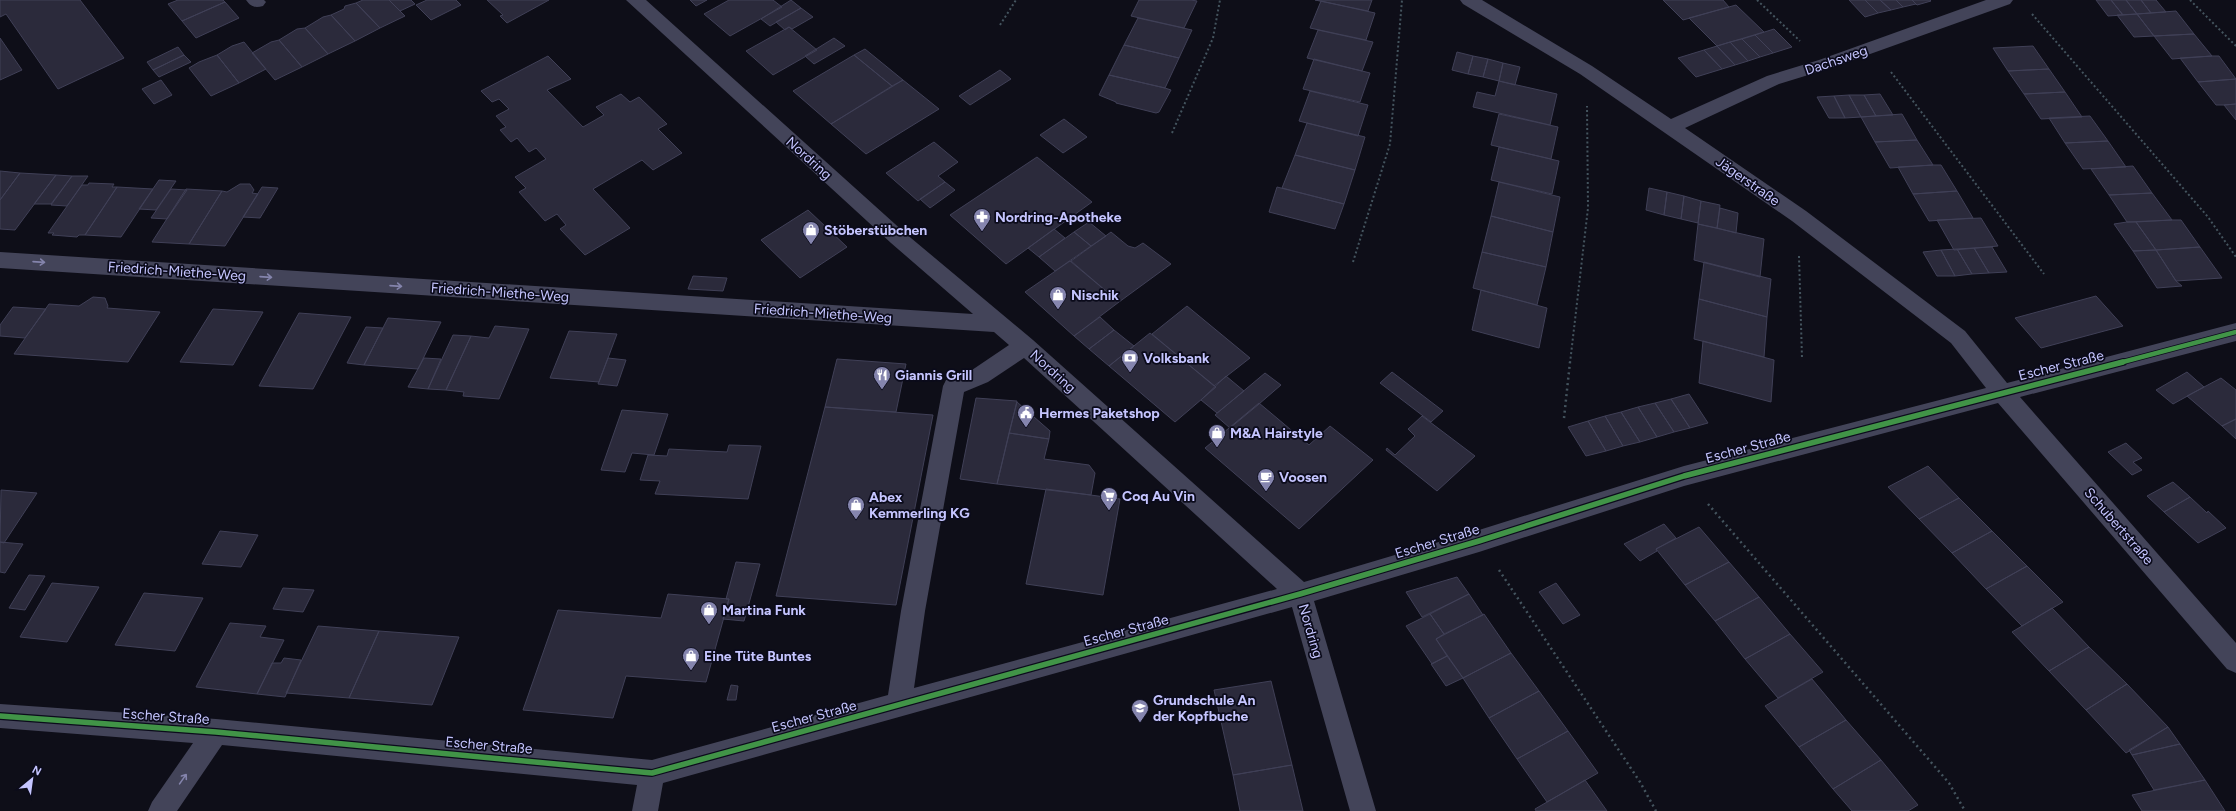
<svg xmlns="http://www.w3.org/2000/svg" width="2236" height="811" font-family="Figtree,sans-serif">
	<rect width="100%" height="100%" fill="#0e0e18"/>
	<!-- building -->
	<path fill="#2b2a3b" stroke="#404057" d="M0,0H80L124,58L58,89L6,14L0,17Z
		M178,0H223L225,2L182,21L168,4Z
		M363,0H389L405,16L380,28L356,3Z
		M389,0H411L415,4L400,11Z
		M427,0H456L461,5L431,20L416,5Z
		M487,0H549L507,23L500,16L503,15Z
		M690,0H707L696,6Z
		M729,0H773L782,7L730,36L704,14Z
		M791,0L801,8L770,26L761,19Z
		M1139,0H1191L1197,1L1184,28L1131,16Z
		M1315,0H1372L1368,11Z
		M1663,0H1723L1729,7L1683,20Z
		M1849,0H1865L1878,13L1865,17Z
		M1865,0H1880L1891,10L1878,13Z
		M1880,0H1896L1903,7L1891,10Z
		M1896,0H1912L1916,4L1903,7Z
		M1912,0H1930L1931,1L1917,5Z
		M2096,0H2111L2123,15L2108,16Z
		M2111,0H2126L2137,14L2123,15Z
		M2126,0H2141L2151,13L2137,14Z
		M2141,0H2156L2166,12L2151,13Z
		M1321,1L1375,13L1366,40L1310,28Z
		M225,2L239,18L196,38L182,21Z
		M356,3L380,28L355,41L331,15L344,9L345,6Z
		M1736,5L1764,32L1717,46L1689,18Z
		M801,8L813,17L792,29L789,27L785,30L776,22Z
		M2176,11L2194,34L2154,36L2137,14Z
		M2137,14L2154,36L2134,37L2117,15Z
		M331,15L355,41L328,54L305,28L323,17Z
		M1138,18L1192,30L1179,58L1124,45Z
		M789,27L817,50L773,75L746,51Z
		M305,28L328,54L302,67L279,40L297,29Z
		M1774,29L1792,47L1773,53L1755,35Z
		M1318,30L1373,42L1362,71L1307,58Z
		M2194,34L2212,56L2172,59L2154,36Z
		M1755,35L1773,53L1760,57L1742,39Z
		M0,38L22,70L0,80Z
		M834,38L845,46L814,64L805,56Z
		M1742,39L1760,57L1748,61L1730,42Z
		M279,40L302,67L275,80L252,53L271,42Z
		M244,42L266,69L239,83L217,55L232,46Z
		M1730,42L1748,61L1735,65L1717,46Z
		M1124,45L1179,58L1165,88L1109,75Z
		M1717,46L1735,65L1722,69L1704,50Z
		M2033,46L2049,69L2008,71L1993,48Z
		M178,47L184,55L153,70L147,62Z
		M865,49L903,80L892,86L854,55Z
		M1704,50L1722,69L1696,77L1678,58Z
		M1457,52L1473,56L1468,74L1452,70Z
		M184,55L191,62L159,77L153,70Z
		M217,55L239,83L211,96L189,68L199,62Z
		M854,55L892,86L831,124L793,91Z
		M548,56L571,79L547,90L583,127L604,115L596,107L621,94L630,102L639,97L667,124L658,129L682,153L653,170L642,160L593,189L630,228L585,255L560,229L566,225L557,214L545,221L519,192L526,188L515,177L546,159L536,148L529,152L517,138L511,142L500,130L506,127L496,116L509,109L499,99L492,102L481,91Z
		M1473,56L1488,59L1483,77L1468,74Z
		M2212,56H2219L2236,79L2198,82L2180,58Z
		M1314,59L1370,73L1360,102L1303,89Z
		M1488,59L1503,63L1499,81L1483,77Z
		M1503,63L1520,67L1515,85L1499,81Z
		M2049,69L2065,92L2024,94L2008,71Z
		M1000,70L1011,79L970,105L959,96Z
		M1109,75L1165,88L1171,90L1159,112L1156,113L1116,103V102L1099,95Z
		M2236,79V104L2224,105H2216L2198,82Z
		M161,80L172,95L154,104L142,89Z
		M903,80L939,109L866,154L831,124Z
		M1499,81L1557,94L1550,125L1473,107L1477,92L1495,96Z
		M1310,91L1368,105L1358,136L1299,121Z
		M2065,92L2082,117L2041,119L2024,94Z
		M1880,94L1893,115L1876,116L1864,95Z
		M1849,95L1861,117L1845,118L1834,96Z
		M1849,95H1864L1876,116L1861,117Z
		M1834,96L1845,118H1829L1817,97Z
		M2236,104V120L2224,105Z
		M1499,114L1558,127L1551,159L1491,145Z
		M1902,114L1917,140L1875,142L1861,117Z
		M2090,116L2108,141L2065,143L2049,118Z
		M1064,119L1087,137L1063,153L1040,135Z
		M1307,123L1365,137L1355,170L1295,155Z
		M1917,140L1933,165L1890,168L1875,142Z
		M2108,141L2126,167L2083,169L2065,143Z
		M934,142L958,162L938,176L945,182L918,201L886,173Z
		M1499,147L1559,161L1552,194L1491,180Z
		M1295,155L1355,170L1344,204L1282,188Z
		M1037,157L1092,202L1006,264L950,215Z
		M1933,165H1941L1957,191L1913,194L1898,167Z
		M2133,166L2152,193L2109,195L2091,169Z
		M0,171L20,173L0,200Z
		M20,173L56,175L15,230L0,229V200Z
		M56,175L72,176L51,204H34Z
		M72,176H88L67,206L51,205Z
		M159,180L176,181L156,210L139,209Z
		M945,182L955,190L930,208L920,199Z
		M1499,182L1560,197L1553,232L1491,216Z
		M89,183L114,184L112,187H117L85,235H79L77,237L52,235L54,233H48L82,185H88Z
		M240,184H250L254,190L252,193L258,194L225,246L189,244L222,191L227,192Z
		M117,187L153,189L121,237L85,235Z
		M262,187L278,188L260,218L243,217Z
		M1277,187L1344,204L1335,229L1269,212Z
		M1649,188L1667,192L1664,215L1646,210Z
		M171,189L187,190L167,219L151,218Z
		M186,189L222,191L189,244L152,242Z
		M1957,191L1973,218L1929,221L1913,194Z
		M1667,192L1684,196L1681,219L1664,215Z
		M2152,193L2172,220L2127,222L2109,195Z
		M1684,196L1701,201L1698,223L1681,219Z
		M1701,201L1720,205L1717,228L1698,224Z
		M1720,208L1738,213L1736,233L1717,228Z
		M808,210L847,247L800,278L761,240Z
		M1491,216L1553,232L1546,267L1482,252Z
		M1981,218L1998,246L1954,250L1937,220Z
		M2172,220H2181L2200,247L2156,250L2136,222Z
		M1089,222L1106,236L1091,246L1074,232Z
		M2127,222H2136L2156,250L2133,251L2114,224Z
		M1698,224L1764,239L1760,277L1694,260Z
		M1054,229L1065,238L1039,257L1028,248Z
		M1074,232L1091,246L1055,271L1039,257Z
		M1111,232L1128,246L1135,248L1143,243L1171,264L1119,302L1071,261Z
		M1992,247L2007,272L1989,273L1974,248Z
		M2200,247L2222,278L2176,281L2156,250Z
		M1974,248L1989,273L1972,274L1957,249Z
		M1957,249L1972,274L1955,276L1941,250Z
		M1941,250L1955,276H1937L1923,252Z
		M2156,250L2176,281L2182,286L2157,288L2133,251Z
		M1482,252L1546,267L1537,305L1473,288Z
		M1070,261L1119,302L1074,336L1025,292Z
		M1704,262L1771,279L1767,317L1699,299Z
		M693,276L727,278L723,291L688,289Z
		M1481,290L1547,308L1539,348L1472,330Z
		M2096,296L2123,326L2041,348L2015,318Z
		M93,297L105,298L108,306L107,308L160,312L128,362L14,354L49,304L79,306Z
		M1699,299L1767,317L1764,357L1694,339Z
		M1187,306L1250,358L1214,386L1152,334Z
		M13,307L46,309L25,338L0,336V325Z
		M213,309L263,312L233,365L180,362Z
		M299,313L351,317L313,389L259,386Z
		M1100,317L1114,330L1089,349L1074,336Z
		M388,318L441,322L418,369L364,365Z
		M495,326L529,329L499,399L463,396L464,392L446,390L471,336L489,338Z
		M366,327L383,328L364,365L347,363Z
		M1114,330L1134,346L1109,366L1089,349Z
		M569,331L617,334L599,382L550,378Z
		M1150,333L1216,387L1175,422L1109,366Z
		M453,335L471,336L446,390L428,389Z
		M1703,341L1774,360L1771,402L1699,383Z
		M424,358L441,359L428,389L408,387Z
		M608,358L626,360L617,386L598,384Z
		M837,359L906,364L896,412L825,407Z
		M1392,372L1443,411L1431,422L1380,383Z
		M2187,372L2204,387L2173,404L2156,390Z
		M1265,373L1281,385L1259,404L1230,428L1215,415Z
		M1226,376L1244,391L1217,413L1201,400Z
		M2221,378L2236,390V419L2222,426L2187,396Z
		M1689,394L1708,423L1690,428L1671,399Z
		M976,398L1017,401L997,484L960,479Z
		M1671,399L1690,428L1674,432L1655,403Z
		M1017,402L1050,431L1049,439L1009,433Z
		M1259,403L1309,445L1330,426L1373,460L1299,529L1205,448Z
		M1655,403L1674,432L1657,437L1638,407Z
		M825,407L933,415L896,605L776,596Z
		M1638,407L1657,437L1640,442L1621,412Z
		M622,410L668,414L654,455L632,453L625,472L601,470Z
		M1621,412L1640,442L1623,446L1605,416Z
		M1422,416L1475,456L1437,491L1386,450L1387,448L1395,455L1415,436L1408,429Z
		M1605,416L1623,446L1606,451L1588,421Z
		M2236,419V439L2222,426Z
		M1588,421L1606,451L1586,456L1568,427Z
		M1009,433L1049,439L1044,459L1089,465L1095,473L1091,495L997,484Z
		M2126,443L2142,458L2133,462L2142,470L2132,475L2108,452Z
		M729,445L761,446L748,499L655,494L660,481L640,480L648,455L667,456L669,449L727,452Z
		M1928,466L1959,498L1919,519L1888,487Z
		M2173,482L2190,497L2164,512L2147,496Z
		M1046,489L1120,499L1103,595L1026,584Z
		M1,490L37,493L4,543L0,542Z
		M2190,497L2207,513L2208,511L2226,528L2198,543L2164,512Z
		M1959,498L1992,531L1952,553L1919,519Z
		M1664,524L1676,538L1656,549L1657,551L1640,561L1624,544Z
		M1699,527L1729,562L1685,585L1656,549Z
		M220,531L258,535L241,567L202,564Z
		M1992,531L2027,566L1986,589L1952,553Z
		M0,542L23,544L5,573L0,572Z
		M736,562L760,564L744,621L723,619L729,599H726Z
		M1729,562L1759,597L1715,621L1685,585Z
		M2027,566L2063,602L2022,626L1986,589Z
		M29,575L45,576L25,610L9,608Z
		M1457,577L1469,594L1422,617L1406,592Z
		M52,583L99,587L67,642L20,637Z
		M1556,583L1580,615L1563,624L1539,592Z
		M283,588L314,590L303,612L273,609Z
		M144,593L203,598L175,651L115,645Z
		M668,594L729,599L706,682L626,676L613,718L523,710L558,610L661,618Z
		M1469,594L1483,615L1444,634L1430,614Z
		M1759,597L1790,634L1745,659L1715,621Z
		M2052,608L2089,647L2049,671L2012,632Z
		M1430,614L1444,634L1436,639L1447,656L1432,664L1406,626Z
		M1484,614L1511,653L1463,678L1436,639Z
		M230,623L266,626L260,637L284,640L257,694L196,687Z
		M318,626L379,631L349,698L286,693Z
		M379,631L459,637L432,705L349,698Z
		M1790,634L1823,672L1778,698L1745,659Z
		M2089,647L2127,684L2086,710L2049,671Z
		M1511,653L1539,691L1489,718L1463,678Z
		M1447,656L1463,678L1446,686L1431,664Z
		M284,658L301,660L285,697L257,694L272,663H281Z
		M1812,679L1846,720L1799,747L1765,706Z
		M1271,681L1292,765L1233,775L1214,690Z
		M2127,684L2168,727L2126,753L2086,710Z
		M731,685L738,686L736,700H727Z
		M1539,691L1568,731L1517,759L1489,718Z
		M1846,720L1881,760L1833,789L1799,747Z
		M2168,727L2180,744L2132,755L2129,750Z
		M1568,731L1598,773L1547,802L1517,759Z
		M2180,744L2205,780L2154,790L2132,755Z
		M1881,760L1918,805L1908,811H1852L1833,789Z
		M1292,765L1303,811H1240L1233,775Z
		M1585,780L1607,811H1536L1535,809Z
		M2205,780L2225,811H2142L2132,795Z"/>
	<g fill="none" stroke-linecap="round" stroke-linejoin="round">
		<!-- path-far1 -->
		<path stroke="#44545e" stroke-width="2" stroke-dasharray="2 2.5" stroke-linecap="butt" d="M1757,0L1800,41
			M2190,0L2236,46
			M2032,14L2208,217L2236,257
			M1000,25L1016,0
			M1891,72L2044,274
			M1172,133L1213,38L1220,0
			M1799,256L1802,358
			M1353,262L1390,144L1402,0
			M1570,363L1588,208L1587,106"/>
		<!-- path -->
		<path stroke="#44545e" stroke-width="2.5" stroke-dasharray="2 3.5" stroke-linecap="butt" d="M1564,418L1570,362
			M1708,504L1949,783L1965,811
			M1499,570L1640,782L1656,811"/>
		<!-- minor -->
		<path fill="#434459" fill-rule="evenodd" d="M246,0H264L266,2L263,6C255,8 251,7 246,0Z
			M626,0H646L905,233L1033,340L1304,582L1479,530L1684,466L1986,388L1951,343L1792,221L1580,74L1463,4L1460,0H1482L1592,66L1671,119L1767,76L1819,60L1986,0H2013L2010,4L1831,68L1779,84L1685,128L1806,211L1965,331L2007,383L2236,323V341L2020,397L2236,643V673L2227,669L1998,403L1684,486L1479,552L1314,601L1376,811H1350L1292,607L663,783L658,811H632L637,785L222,745L177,811H148L152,802L193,743L0,728V704L216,719L652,760L888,695L901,611L943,386L946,380L972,370L1009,345L994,332L0,268V252L973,314L891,243ZM1024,358L1277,589L914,688L925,611L964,392L988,382Z"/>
		<defs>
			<path id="cycleway-far1" d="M2119,363L2236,332"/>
			<path id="cycleway" d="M0,716L216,732L652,773L1300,594L1479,541L1684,476L2123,362"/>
		</defs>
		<!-- cycleway-far1 casing -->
		<use href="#cycleway-far1" stroke="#0b0b1b" stroke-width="6"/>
		<!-- cycleway casing -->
		<use href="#cycleway" stroke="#0b0b1b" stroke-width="8"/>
		<!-- cycleway-far1 -->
		<use href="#cycleway-far1" stroke="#419447" stroke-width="4.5"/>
		<!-- cycleway -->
		<use href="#cycleway" stroke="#419447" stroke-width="5.5"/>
	</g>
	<!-- one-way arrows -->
	<defs><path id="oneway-shaft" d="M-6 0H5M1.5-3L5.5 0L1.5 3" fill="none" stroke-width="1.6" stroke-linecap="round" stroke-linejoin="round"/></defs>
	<g stroke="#8484ac">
		<use href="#oneway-shaft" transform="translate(39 262) rotate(4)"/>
		<use href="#oneway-shaft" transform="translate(266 277) rotate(4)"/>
		<use href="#oneway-shaft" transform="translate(396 286) rotate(4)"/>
		<use href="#oneway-shaft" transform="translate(183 779) rotate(-55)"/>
	</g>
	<!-- icons -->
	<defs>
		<symbol id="pharmacy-pin" viewBox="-11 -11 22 30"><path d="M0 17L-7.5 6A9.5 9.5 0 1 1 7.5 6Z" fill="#8585ae" stroke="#0b0b1b"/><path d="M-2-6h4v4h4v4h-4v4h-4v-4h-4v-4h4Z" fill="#fff"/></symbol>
		<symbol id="shop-pin" viewBox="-11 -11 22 30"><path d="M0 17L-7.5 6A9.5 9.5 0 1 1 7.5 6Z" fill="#8585ae" stroke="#0b0b1b"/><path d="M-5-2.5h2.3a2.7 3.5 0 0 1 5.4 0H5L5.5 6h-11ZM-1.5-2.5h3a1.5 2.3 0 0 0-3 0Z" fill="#fff"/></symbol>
		<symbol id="bank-pin" viewBox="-11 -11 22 30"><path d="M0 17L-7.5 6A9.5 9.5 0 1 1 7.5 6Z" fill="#8585ae" stroke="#0b0b1b"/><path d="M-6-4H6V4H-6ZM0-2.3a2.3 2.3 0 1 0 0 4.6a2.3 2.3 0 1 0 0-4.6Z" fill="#fff"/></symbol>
		<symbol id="restaurant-pin" viewBox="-11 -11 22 30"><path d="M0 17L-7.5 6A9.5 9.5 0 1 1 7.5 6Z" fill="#8585ae" stroke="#0b0b1b"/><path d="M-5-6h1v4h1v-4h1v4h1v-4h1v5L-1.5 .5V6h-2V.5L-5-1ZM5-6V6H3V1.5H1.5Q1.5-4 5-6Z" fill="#fff"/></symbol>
		<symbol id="civic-pin" viewBox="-11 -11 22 30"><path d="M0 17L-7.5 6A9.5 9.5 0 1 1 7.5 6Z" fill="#8585ae" stroke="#0b0b1b"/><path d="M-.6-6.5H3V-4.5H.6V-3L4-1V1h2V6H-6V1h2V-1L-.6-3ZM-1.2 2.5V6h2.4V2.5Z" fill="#fff"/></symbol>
		<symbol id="cafe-pin" viewBox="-11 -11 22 30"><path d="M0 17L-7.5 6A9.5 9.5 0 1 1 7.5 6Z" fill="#8585ae" stroke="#0b0b1b"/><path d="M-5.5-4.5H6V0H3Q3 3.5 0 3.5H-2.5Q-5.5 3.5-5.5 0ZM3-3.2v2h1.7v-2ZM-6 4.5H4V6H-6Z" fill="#fff"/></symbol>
		<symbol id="supermarket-pin" viewBox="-11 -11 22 30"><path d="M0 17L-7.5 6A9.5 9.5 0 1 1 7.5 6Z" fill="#8585ae" stroke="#0b0b1b"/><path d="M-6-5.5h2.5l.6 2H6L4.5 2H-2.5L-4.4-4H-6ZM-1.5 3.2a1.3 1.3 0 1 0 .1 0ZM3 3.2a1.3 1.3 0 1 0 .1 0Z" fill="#fff"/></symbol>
		<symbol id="school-pin" viewBox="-11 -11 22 30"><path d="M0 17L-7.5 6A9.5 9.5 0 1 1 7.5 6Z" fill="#8585ae" stroke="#0b0b1b"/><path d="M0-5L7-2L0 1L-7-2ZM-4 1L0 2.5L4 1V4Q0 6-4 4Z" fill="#fff"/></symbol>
	</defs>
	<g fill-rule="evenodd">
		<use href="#pharmacy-pin" x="972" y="207" width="20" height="27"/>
		<use href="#shop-pin" x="801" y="220" width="20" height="27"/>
		<use href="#shop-pin" x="1048" y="285" width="20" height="27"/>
		<use href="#bank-pin" x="1120" y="348" width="20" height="27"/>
		<use href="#restaurant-pin" x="872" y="365" width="20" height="27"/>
		<use href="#civic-pin" x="1016" y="403" width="20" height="27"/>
		<use href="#shop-pin" x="1207" y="423" width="20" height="27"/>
		<use href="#cafe-pin" x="1256" y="467" width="20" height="27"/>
		<use href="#supermarket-pin" x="1099" y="486" width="20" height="27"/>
		<use href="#shop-pin" x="846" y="495" width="20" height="27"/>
		<use href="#shop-pin" x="699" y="600" width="20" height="27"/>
		<use href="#shop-pin" x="681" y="646" width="20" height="27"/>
		<use href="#school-pin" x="1130" y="698" width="20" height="27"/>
	</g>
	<g text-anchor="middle" stroke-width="3.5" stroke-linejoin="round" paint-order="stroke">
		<!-- street labels -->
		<g font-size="14" fill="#c5c5ff" stroke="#0b0b1b">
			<text transform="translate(1836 60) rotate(-19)" y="5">Dachsweg</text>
			<text transform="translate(809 158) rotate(42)" y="5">Nordring</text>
			<text transform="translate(1748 181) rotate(35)" y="5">Jägerstraße</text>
			<text transform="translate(177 271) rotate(4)" y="5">Friedrich-Miethe-Weg</text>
			<text transform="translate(500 292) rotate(4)" y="5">Friedrich-Miethe-Weg</text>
			<text transform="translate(823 313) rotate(4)" y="5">Friedrich-Miethe-Weg</text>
			<text transform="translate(2061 365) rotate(-14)" y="5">Escher Straße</text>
			<text transform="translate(1053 371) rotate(42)" y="5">Nordring</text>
			<text transform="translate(1748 447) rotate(-15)" y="5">Escher Straße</text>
			<text transform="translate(2119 526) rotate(49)" y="5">Schubertstraße</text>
			<text transform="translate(1437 541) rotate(-17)" y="5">Escher Straße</text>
			<text transform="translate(1126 630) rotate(-15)" y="5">Escher Straße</text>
			<text transform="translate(1311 631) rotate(74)" y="5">Nordring</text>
			<text transform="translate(166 716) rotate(4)" y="5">Escher Straße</text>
			<text transform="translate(814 716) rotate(-15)" y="5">Escher Straße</text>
			<text transform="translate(489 745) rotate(5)" y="5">Escher Straße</text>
		</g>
		<!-- poi labels -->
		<g font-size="14" font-weight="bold" fill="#c5c5ff" stroke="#0b0b1b" text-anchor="start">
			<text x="995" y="222">Nordring-Apotheke</text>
			<text x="824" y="235">Stöberstübchen</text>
			<text x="1071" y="300">Nischik</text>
			<text x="1143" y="363">Volksbank</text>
			<text x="895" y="380">Giannis Grill</text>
			<text x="1039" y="418">Hermes Paketshop</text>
			<text x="1230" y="438">M&amp;A Hairstyle</text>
			<text x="1279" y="482">Voosen</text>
			<text x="1122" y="501">Coq Au Vin</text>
			<text x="869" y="502">Abex<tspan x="869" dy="16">Kemmerling KG</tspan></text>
			<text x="722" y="615">Martina Funk</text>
			<text x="704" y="661">Eine Tüte Buntes</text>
			<text x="1153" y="705">Grundschule An<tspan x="1153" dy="16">der Kopfbuche</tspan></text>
		</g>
	</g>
	<!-- north arrow -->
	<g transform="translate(32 779) rotate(29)" stroke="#0b0b1b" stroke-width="3" paint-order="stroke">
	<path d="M0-3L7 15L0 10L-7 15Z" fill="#c5c5ff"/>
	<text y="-6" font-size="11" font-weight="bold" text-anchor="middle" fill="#c5c5ff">N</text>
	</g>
</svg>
